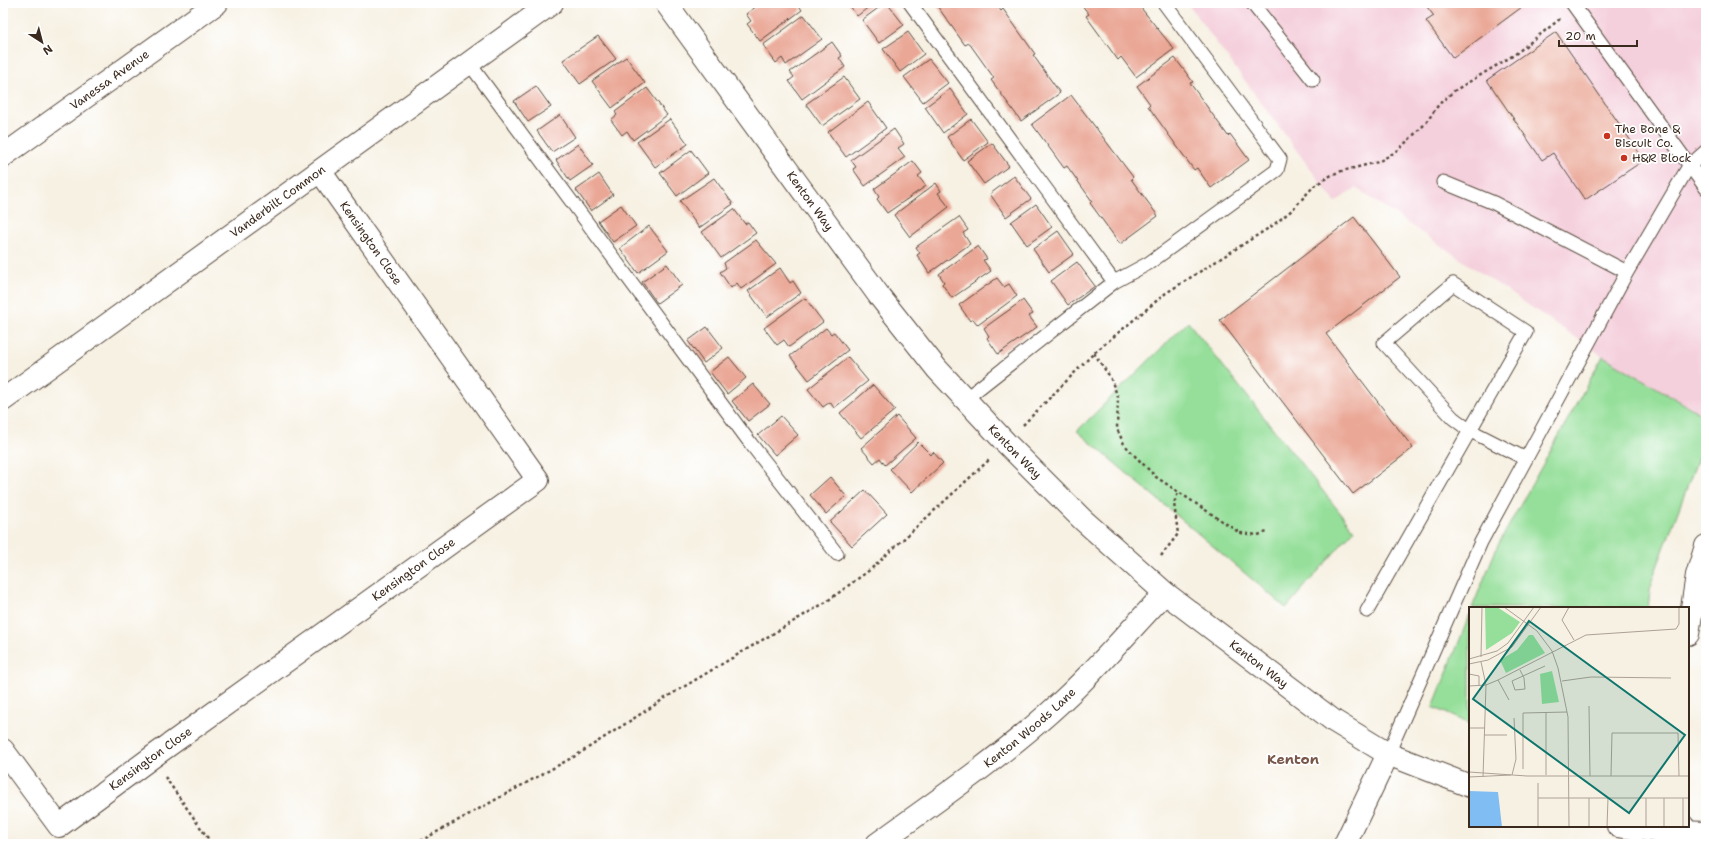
<svg xmlns="http://www.w3.org/2000/svg" width="1709" height="847" font-family="'Shantell Sans',sans-serif">
	<rect width="100%" height="100%" fill="#fff"/>
	<filter id="ink" filterUnits="userSpaceOnUse"><feTurbulence type="fractalNoise" baseFrequency=".025" numOctaves="2"/><feDisplacementMap in="SourceGraphic" scale="8" xChannelSelector="R" yChannelSelector="G"/><feConvolveMatrix kernelMatrix="1 2 1 2 8 2 1 2 1" color-interpolation-filters="sRGB"/></filter>
	<filter id="wash" filterUnits="userSpaceOnUse"><feTurbulence type="fractalNoise" baseFrequency=".012" numOctaves="4" result="noise"/><feDisplacementMap in="SourceGraphic" scale="16" xChannelSelector="R" yChannelSelector="G"/><feGaussianBlur stdDeviation="0.9" result="paint"/><feColorMatrix in="noise" values="0 0 0 0 0 0 0 0 0 0 0 0 0 0 0 0 0 1.4 0 .05"/><feComposite in="paint" operator="in"/></filter>
	<g filter="url(#wash)">
		<rect width="100%" height="100%" fill="#f7f1e3"/>
		<!-- built -->
		<path fill="#f4cfdc" d="M1187,3H1706V417L1603,356L1356,188L1335,202Z"/>
		<!-- green -->
		<path fill="#95df9a" stroke="#68845c" d="M1188,322L1354,530L1286,608L1077,431Z
			M1603,356L1706,417V437L1651,583L1648,608H1472L1497,547Z
			M1470,614V724L1433,707Z"/>
		<g id="blocks">
			<!-- building -->
			<path fill="#eaa796" d="M761,3H797L802,10L760,41L747,24L751,21L746,14Z
				M848,3H874L857,16Z
				M885,3H887L904,25L879,43L862,20Z
				M935,3H995L1001,11L1003,9L1035,54L1033,55L1060,93L1021,121L991,80L994,78L969,43L965,45Z
				M1080,3H1137L1174,49L1136,77L1121,57L1118,60L1086,16L1089,14Z
				M1424,3H1519L1522,7L1453,58L1426,21L1434,16Z
				M804,15L822,39L786,65L782,58L776,63L763,45Z
				M908,32L924,54L900,72L883,49Z
				M1556,32L1644,160L1585,200L1553,153L1542,160L1487,80Z
				M598,36L616,59L580,84L563,60Z
				M832,42L842,56L839,58L845,67L802,99L789,81L794,77L790,72Z
				M626,57L645,83L612,108L592,81Z
				M1175,58L1193,82L1190,83L1228,136L1230,134L1249,160L1211,188L1197,168L1194,170L1148,106L1150,104L1137,86Z
				M929,59L948,83L923,102L904,77Z
				M844,77L860,99L822,126L806,104Z
				M536,86L551,107L528,122L514,101Z
				M647,88L667,115L633,140L627,131L622,135L611,120L617,115L615,112Z
				M950,89L968,114L943,133L925,107Z
				M1071,95L1133,177L1131,179L1158,216L1120,244L1090,203L1092,201L1067,166L1064,168L1032,124Z
				M868,102L886,128L846,157L828,132Z
				M560,115L575,137L552,152L537,131Z
				M670,119L688,144L655,167L637,142Z
				M971,119L988,142L963,160L947,137Z
				M894,129L904,144L898,148L905,157L865,186L853,169L856,167L851,160Z
				M992,143L1009,166L984,184L967,161Z
				M578,144L593,165L570,181L556,160Z
				M691,150L708,173L677,196L660,173Z
				M913,161L922,173L918,176L926,186L887,213L877,199L879,197L874,189Z
				M599,174L613,195L591,211L576,190Z
				M1014,176L1031,199L1006,217L990,194Z
				M714,178L733,204L699,228L680,201Z
				M936,183L941,191L938,193L949,207L910,237L894,215Z
				M1036,204L1052,227L1027,245L1011,222Z
				M621,205L636,226L613,242L598,221Z
				M734,209L745,224L748,222L756,233L721,258L702,232Z
				M959,217L968,230L963,233L970,244L929,273L917,255L920,253L916,247Z
				M1354,217L1400,277L1326,334L1413,448L1353,494L1220,320Z
				M649,226L668,251L638,273L620,248Z
				M1058,231L1074,254L1049,272L1033,249Z
				M756,240L776,264L741,289L737,283L731,288L720,272L726,268L724,263Z
				M978,246L987,259L983,260L991,271L952,298L942,284L944,282L939,274Z
				M1077,262L1095,286L1068,305L1051,281Z
				M667,264L682,285L657,303L642,282Z
				M780,268L790,283L793,281L801,293L767,317L748,291Z
				M997,278L1004,287L1009,284L1017,296L978,325L973,319L970,321L959,305Z
				M805,298L823,322L789,347L784,340L777,345L764,328Z
				M1023,300L1033,314L1029,316L1037,327L998,354L987,338L989,336L984,328Z
				M707,327L723,348L704,363L688,341Z
				M826,328L831,334L834,332L848,350L809,380L790,356Z
				M729,357L746,378L727,394L710,372Z
				M848,357L868,381L834,408L830,402L823,407L808,389Z
				M753,384L770,404L748,421L732,401Z
				M873,385L895,410L861,438L840,413Z
				M781,416L798,435L775,455L758,435Z
				M897,416L916,438L885,465L880,458L874,463L861,448Z
				M918,442L931,455L933,452L943,463L912,492L890,469Z
				M830,477L846,496L826,514L810,495Z
				M865,490L887,514L852,546L830,522Z"/>
		</g>
	</g>
	<g filter="url(#ink)">
		<use href="#blocks" fill-opacity="0" stroke="#57483c" stroke-width="1"/>
		<g fill="none" stroke-linecap="round" stroke-linejoin="round">
			<defs>
				<path id="service" d="M910,3L1114,282
					M1252,3L1313,80
					M1572,3L1706,188
					M469,63L751,444L837,554
					M1443,182L1494,203L1627,272L1689,166L1706,151
					M964,400L1114,282L1149,263L1277,170L1280,159L1164,3
					M1367,611L1526,332L1453,284L1384,343L1453,418L1469,430L1522,457
					M1388,754L1481,542L1627,272"/>
				<g id="minor">
					<path id="s1" d="M666,3L880,297L937,369L1006,443L1083,520L1165,593L1334,721L1388,754L1470,786"/>
					<path id="s2" d="M3,156L217,3"/>
					<path id="s3" d="M3,750L59,826L151,758L538,480L320,171"/>
					<path d="M1618,826L1655,831L1706,833"/>
					<path id="s4" d="M877,844C935,802 995,761 1049,713C1091,676 1127,633 1165,593"/>
					<path d="M1345,844L1388,754"/>
				</g>
				<g id="tertiary">
					<path id="s5" d="M3,400L552,3"/>
					<path d="M1688,634L1697,575L1706,546"/>
					<path d="M1683,826V844"/>
				</g>
			</defs>
			<!-- service casing -->
			<use href="#service" stroke="#57483c" stroke-width="15"/>
			<!-- minor casing -->
			<use href="#minor" stroke="#57483c" stroke-width="24"/>
			<!-- tertiary casing -->
			<use href="#tertiary" stroke="#57483c" stroke-width="24"/>
			<!-- path -->
			<path stroke="#57483c" stroke-width="2.5" stroke-dasharray="3 3" stroke-linecap="butt" d="M1094,353L1110,377L1118,397L1117,429L1124,444L1134,455L1156,477L1240,533L1258,535L1267,532
				M1023,425L1094,353L1166,293L1272,226L1292,210L1314,186L1328,177L1338,172L1378,162L1397,151L1426,123L1439,104L1454,91L1514,55L1560,19
				M1161,556L1178,534L1174,503L1178,493
				M165,777L212,844
				M415,844L577,755L670,695L826,602L871,569L989,460"/>
			<!-- service -->
			<use href="#service" stroke="#fff" stroke-width="13"/>
			<!-- minor -->
			<use href="#minor" stroke="#fff" stroke-width="22"/>
			<!-- tertiary -->
			<use href="#tertiary" stroke="#fff" stroke-width="22"/>
		</g>
	</g>
	<!-- markers -->
	<g fill="#c8321e" stroke="#fff" stroke-width="1.5">
		<circle cx="1607" cy="136" r="4"/>
		<circle cx="1624" cy="158" r="4"/>
	</g>
	<g text-anchor="middle" stroke-width="3.5" stroke-linejoin="round" paint-order="stroke">
		<!-- street labels -->
		<g font-size="12" fill="#3b2a1e" stroke="#fff">
			<text dy="4" stroke="none"><textPath href="#s2" startOffset="131">Vanessa Avenue</textPath></text>
			<text dy="4" stroke="none"><textPath href="#s5" startOffset="339">Vanderbilt Common</textPath></text>
			<text dy="4" stroke="none"><textPath href="#s1" startOffset="245">Kenton Way</textPath></text>
			<text transform="translate(371 243) rotate(55)" y="4">Kensington Close</text>
			<text dy="4" stroke="none"><textPath href="#s1" startOffset="569">Kenton Way</textPath></text>
			<text dy="4" stroke="none"><textPath href="#s3" startOffset="532">Kensington Close</textPath></text>
			<text dy="4" stroke="none"><textPath href="#s1" startOffset="893">Kenton Way</textPath></text>
			<text dy="4" stroke="none"><textPath href="#s4" startOffset="192">Kenton Woods Lane</textPath></text>
			<text dy="4" stroke="none"><textPath href="#s3" startOffset="208">Kensington Close</textPath></text>
		</g>
		<!-- poi labels -->
		<g font-size="12" fill="#3b2a1e" stroke="#fff" text-anchor="start">
			<text x="1615" y="133">The Bone &amp;<tspan x="1615" dy="14">Biscuit Co.</tspan></text>
			<text x="1632" y="162">H&amp;R Block</text>
		</g>
		<!-- quarter labels -->
		<g font-size="14" font-weight="bold" fill="#785648" stroke="#fff">
			<text x="1293" y="764">Kenton</text>
		</g>
	</g>
	<!-- overview -->
	<g transform="translate(1469 607)">
		<rect width="220" height="220" fill="#f7f1e3"/>
		<path d="M16,0H28L51,15L43,26L17,43ZM60,28H64L76,46L37,66L31,53L48,43ZM83,64L90,95L73,97L71,67Z" fill="#95df9a"/>
		<path d="M0,184L29,185L33,220H0Z" fill="#80bdf3"/>
		<path fill="none" stroke="#aca194" stroke-width="1" d="M35,0L68,24L83,44L89,61L99,110L100,220M100,0L93,13L105,33M12,50L13,0M0,52L28,44L39,36L65,0M12,55L17,78L14,170M0,57L19,53L43,40L72,0M51,63L55,71L56,82L46,83L43,74L76,59M0,67L10,69V79M29,73L117,28L207,22L210,17V0M93,74L122,70L202,71M0,79L17,78L29,73L40,93M120,99L121,169M77,106V168M0,121H16M15,128H38M54,162V106L98,105M0,165L58,169H220M43,168L47,152L45,111M142,169L143,126H209L210,169M0,170L42,168M69,176V220M69,191H220M120,191V220M195,191V220M214,191V220M66,220H79M138,220L139,191M177,220V191"/>
		<path fill="#0f766e" fill-opacity="0.15" stroke="#0f766e" stroke-width="2" d="M60,14L216,128L160,206L4,92Z"/>
		<rect width="220" height="220" fill="none" stroke="#3b2a1e" stroke-width="2"/>
	</g>
	<!-- margin -->
	<rect width="1709" height="847" fill="none" stroke="#fff" stroke-width="16"/>
	<!-- north arrow -->
	<g transform="translate(42 42) rotate(144)" stroke="#ffffff" stroke-width="3" paint-order="stroke">
	<path d="M0-3L7 15L0 10L-7 15Z" fill="#3b2a1e"/>
	<text y="-6" font-size="11" font-weight="bold" text-anchor="middle" fill="#3b2a1e">N</text>
	</g>
	<!-- scale -->
	<path d="M1559 40v6h78v-6" fill="none" stroke="#3b2a1e" stroke-width="2"/>
	<text x="1565" y="40" font-size="12" fill="#3b2a1e" stroke="#ffffff" stroke-width="3" paint-order="stroke">20 m</text>
</svg>
